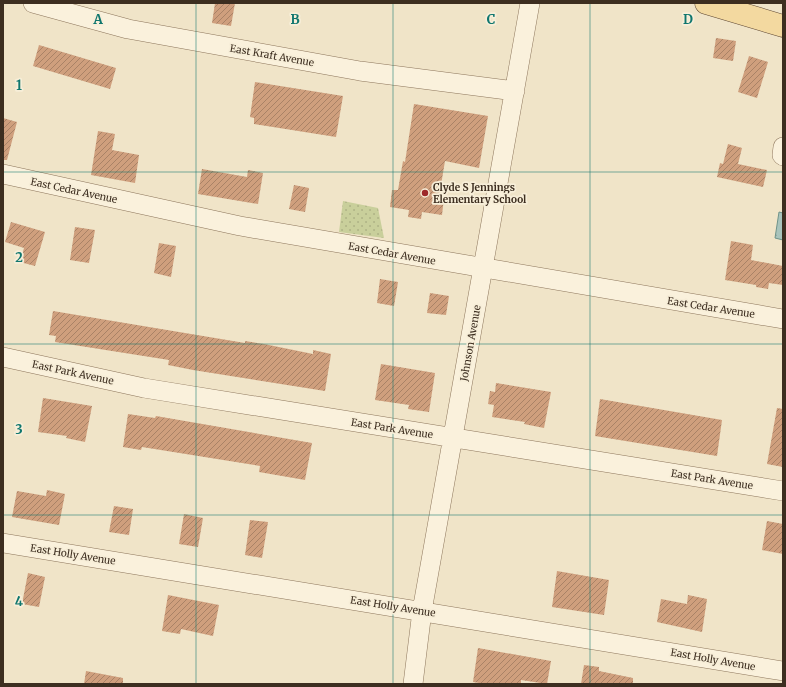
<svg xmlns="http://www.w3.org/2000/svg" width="786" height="687" font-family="Merriweather,serif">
	<defs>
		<pattern id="grass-dots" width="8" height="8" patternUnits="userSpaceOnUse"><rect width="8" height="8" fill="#c9cf9b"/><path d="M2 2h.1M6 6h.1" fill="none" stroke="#aeb285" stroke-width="1.8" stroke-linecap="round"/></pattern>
		<pattern id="water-ripples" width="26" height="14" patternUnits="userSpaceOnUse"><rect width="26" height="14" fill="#a9c4bc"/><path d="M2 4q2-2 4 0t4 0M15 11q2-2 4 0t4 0" fill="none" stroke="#8ba098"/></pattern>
		<pattern id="building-hatch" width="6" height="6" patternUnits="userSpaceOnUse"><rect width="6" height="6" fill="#cf9f7d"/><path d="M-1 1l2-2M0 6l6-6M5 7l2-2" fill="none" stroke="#a98266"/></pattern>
	</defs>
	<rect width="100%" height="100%" fill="#f0e4c8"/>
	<!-- grass -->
	<path fill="url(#grass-dots)" d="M343,201L378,208L384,238L339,232Z"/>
	<!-- water -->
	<path fill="url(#water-ripples)" stroke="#6f938a" d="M779,212L783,213V240L775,238Z"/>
	<!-- building -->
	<path fill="url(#building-hatch)" d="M215,3H235L231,26L212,23Z
		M716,38L736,41L733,61L713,58Z
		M39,45L116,68L110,89L33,66Z
		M749,56L768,62L757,98L738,92Z
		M255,82L343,96L336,137L254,124V118L250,117Z
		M414,104L488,116L479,168L445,161L439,197L444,198L442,215L422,212L421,219L408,217L409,210L390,207L392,190H398L403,161L405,162Z
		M3,118L17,122L7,160H3Z
		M98,131L115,134L112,150L139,155L135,183L91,175Z
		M728,144L742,148L738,164L767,170L763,187L717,177L720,163L723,164Z
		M202,169L247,177L248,170L263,173L258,204L198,194Z
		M294,185L309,188L305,212L289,209Z
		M11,222L45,232L35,266L20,262L24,248L5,242Z
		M75,227L95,230L89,263L70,260Z
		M731,241L753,245L751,260L783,266V285L769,283L768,289L756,287V285L725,280Z
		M159,243L176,246L171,277L154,273Z
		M380,279L398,282L394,306L377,303Z
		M430,293L449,296L446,315L427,313Z
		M53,311L245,343V341L264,344L313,354V350L331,354L325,391L193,370L168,365L169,360L55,342L56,336L49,335Z
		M381,364L435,373L429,412L408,409L409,405L375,400Z
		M496,383L551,392L544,428L524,424L525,422L492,417L494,405L488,404L490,391L495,392Z
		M43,398L92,406L85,442L66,438L67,436L38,432Z
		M600,399L722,420L717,456L595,436Z
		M777,408L783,409V467L767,464Z
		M128,414L155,418L156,416L312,443L305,480L259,472L260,466L142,447L141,450L123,447Z
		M47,490L65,494L59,525L12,517L17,491L46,496Z
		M114,506L133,509L129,535L109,532Z
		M184,514L203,518L198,547L179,544Z
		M250,520L268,522L262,558L245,555Z
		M767,521L783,524V554L762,550Z
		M557,571L609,580L604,615L552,607Z
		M28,573L45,577L39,607L22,604Z
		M168,595L219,605L213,636L181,629L180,634L162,631Z
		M688,595L707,599L702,632L657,622L661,599L687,604Z
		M478,648L551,661L547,684L521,680V684H485L473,682Z
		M584,665L599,667V671L633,678V684H581Z
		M86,671L123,678V684H84Z"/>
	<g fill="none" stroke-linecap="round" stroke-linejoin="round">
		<defs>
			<path id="minor" d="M33,3L128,29L360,71L515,91
				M783,147L782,155L783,156
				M3,174L240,226L783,319
				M3,357L144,388L783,491
				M3,543L783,671
				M413,684L422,611L530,3"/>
			<path id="major" d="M706,3L783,26"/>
		</defs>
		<!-- minor casing -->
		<use href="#minor" stroke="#8d765c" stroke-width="20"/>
		<!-- major casing -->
		<use href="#major" stroke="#5b4430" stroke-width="23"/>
		<!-- minor -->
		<use href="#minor" stroke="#faf1dc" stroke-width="19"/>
		<!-- major -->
		<use href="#major" stroke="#f3d9a0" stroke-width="22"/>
	</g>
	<!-- grid -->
	<path fill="none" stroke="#0f766e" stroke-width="1" stroke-opacity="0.55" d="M196,3V684M393,3V684M590,3V684M3,172H783M3,344H783M3,515H783"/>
	<!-- markers -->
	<circle fill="#9e2a2b" stroke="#f7eed8" stroke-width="1.5" cx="425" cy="193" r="4"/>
	<g text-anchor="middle" stroke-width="3.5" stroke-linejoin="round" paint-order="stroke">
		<!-- street labels -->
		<g font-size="10" fill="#3d2e20" stroke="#f7eed8">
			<text transform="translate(272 55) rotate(10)" y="4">East Kraft Avenue</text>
			<text transform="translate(74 190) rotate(12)" y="4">East Cedar Avenue</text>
			<text transform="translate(392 253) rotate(10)" y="4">East Cedar Avenue</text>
			<text transform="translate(711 307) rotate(9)" y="4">East Cedar Avenue</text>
			<text transform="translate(470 343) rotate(-80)" y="4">Johnson Avenue</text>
			<text transform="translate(73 372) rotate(12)" y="4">East Park Avenue</text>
			<text transform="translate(392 428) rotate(9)" y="4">East Park Avenue</text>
			<text transform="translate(712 479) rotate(9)" y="4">East Park Avenue</text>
			<text transform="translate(73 554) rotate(9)" y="4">East Holly Avenue</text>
			<text transform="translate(393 606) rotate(9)" y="4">East Holly Avenue</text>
			<text transform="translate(713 659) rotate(10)" y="4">East Holly Avenue</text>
		</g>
		<!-- poi labels -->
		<g font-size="10" font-weight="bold" fill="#3d2e20" stroke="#f7eed8" text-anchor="start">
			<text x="433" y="191">Clyde S Jennings<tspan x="433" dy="12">Elementary School</tspan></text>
		</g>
	</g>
	<g font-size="13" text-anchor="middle" font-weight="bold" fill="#0f766e" stroke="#f7eed8" stroke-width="3.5" stroke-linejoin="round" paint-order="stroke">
		<text x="98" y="24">A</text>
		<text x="295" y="24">B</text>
		<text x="491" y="24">C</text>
		<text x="688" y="24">D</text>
		<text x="19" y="90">1</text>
		<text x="19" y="262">2</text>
		<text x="19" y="434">3</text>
		<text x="19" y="606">4</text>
	</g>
	<!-- border -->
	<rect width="786" height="687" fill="none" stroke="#3d2e20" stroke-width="8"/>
</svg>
